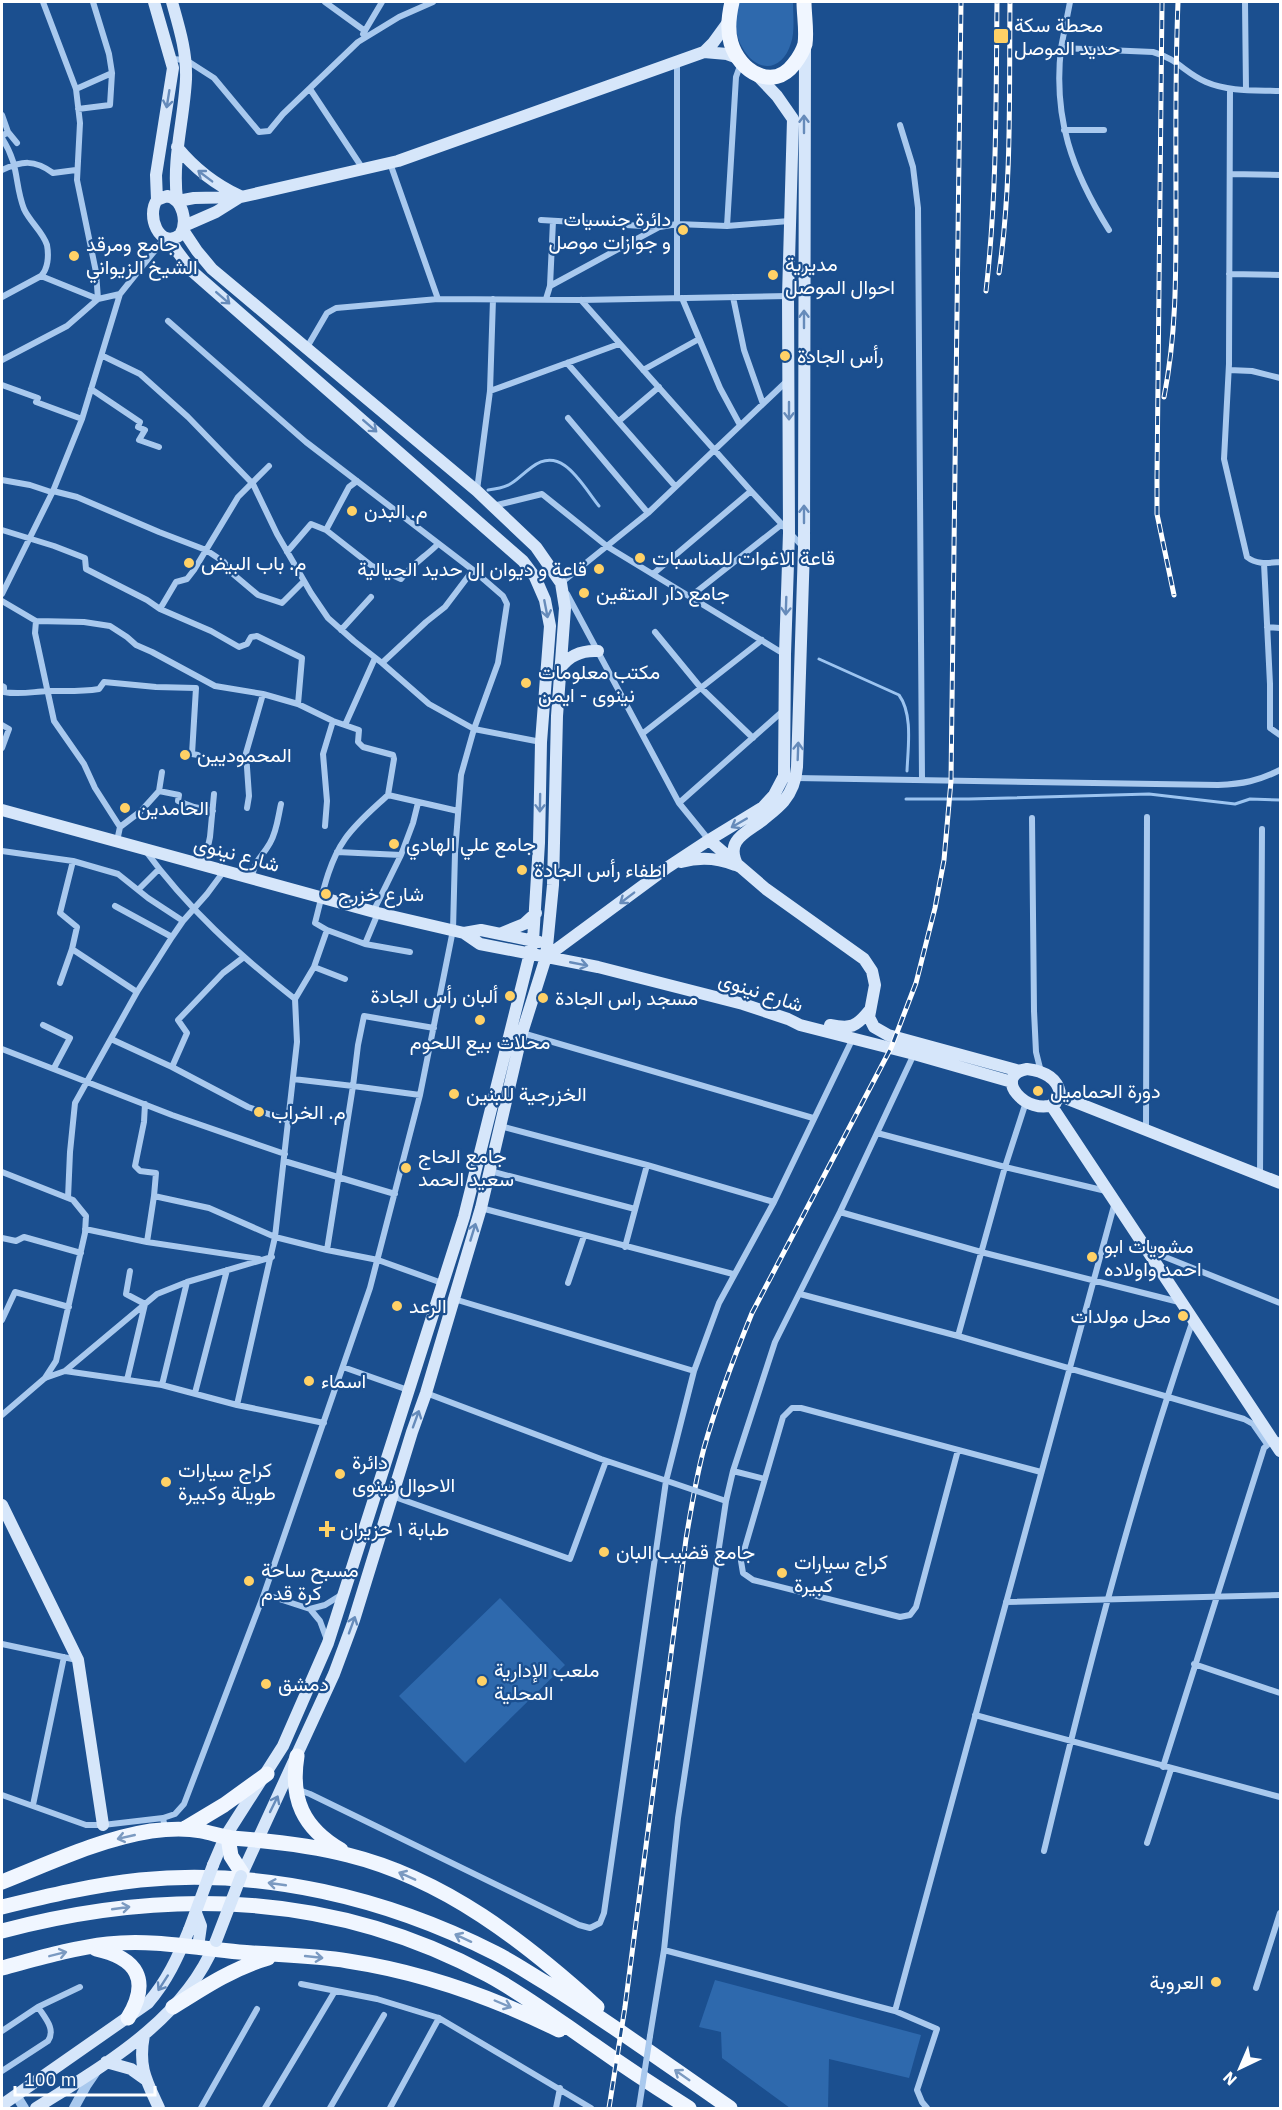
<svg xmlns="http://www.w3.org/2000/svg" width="1282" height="2110" font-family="'IBM Plex Sans',Vazirmatn,sans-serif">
	<rect width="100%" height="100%" fill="#1b4f8f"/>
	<!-- green -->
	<path fill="#2e69ad" d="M736,2H793C793,15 795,31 791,43C782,73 756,73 742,47C734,33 735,17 736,2Z
		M500,1598L565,1665L465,1763L399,1696Z
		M715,1980L921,2035L909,2078L829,2059L828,2108H790L722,2058L721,2032L699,2027Z"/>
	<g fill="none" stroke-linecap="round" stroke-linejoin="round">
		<!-- stream -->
		<path stroke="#9cc4f0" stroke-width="3" d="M488,490C514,487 513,481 532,467C562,444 582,485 599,506
			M819,659L899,695C913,714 908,747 907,771
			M906,799H969L1149,794L1235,804L1250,799L1280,800"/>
		<!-- minor -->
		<path stroke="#a9c9ee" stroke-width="6" d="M325,2L365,31
			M1070,2L1061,48L1153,52C1178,59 1185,73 1206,82C1229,92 1256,90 1280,91
			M1245,2L1246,90
			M363,34L382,2
			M1061,48C1053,118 1072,171 1109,230
			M172,59L186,60L214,78L259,132L269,131L283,114L358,42L399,17L433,2
			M76,89L112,73
			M310,89L363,169
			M1230,89L1229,364L1224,459L1247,557C1257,565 1268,563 1280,562
			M78,109L110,105L112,73L109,54L93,2
			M2,115L8,132
			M900,125L913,167L918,208L922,780
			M1064,130H1104
			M2,136L8,132L17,143
			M2,138C20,166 14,183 24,209C30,222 43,232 47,245C49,256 48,269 41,276L2,297
			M390,163L438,299L581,300L788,296
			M2,170C22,161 34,159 53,173L76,170
			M1230,174L1280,175
			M541,220L660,227L677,224L727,226L789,221
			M727,226L736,77L741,63
			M1229,274L1280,275
			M41,276L98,299L96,272L77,180L80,123L76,89L43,2
			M550,286L659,227
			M120,294L165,238
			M733,297L744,350L763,404
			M677,298V62
			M682,298L720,388L740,425
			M546,299L550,286L553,221
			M581,300L751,491L803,547
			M306,349L327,313L336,308L438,299
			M103,356L140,374L188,417L253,484L277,534L311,593L328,618L354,641L382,663L429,704L474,729L541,742
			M2,360L67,326L98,299L120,294L82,419L53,491L2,594
			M567,363L675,486
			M643,370L699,339
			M1229,370L1252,371L1280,378
			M2,385L38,398L36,402L82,419
			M91,389L140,422L138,427L145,430L139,440L159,447
			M490,391L619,344
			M568,418L648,513
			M619,421L659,387
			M269,466L238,497L194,570L187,579L176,582L160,609L211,631L239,647L247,644L251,637L257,636L302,658L298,704L333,721L359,730L358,742L363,747L393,755L394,759L388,795
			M2,480L30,485L51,492
			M477,490L490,391L493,299
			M53,491L77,497L159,532L206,550L224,562L233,574L258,595L282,603L304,581
			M493,506L542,494L608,547L784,654
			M2,530L54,546L85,558L86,569L147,600L160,609
			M326,530L372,566L401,579C411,565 425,557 437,545
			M287,552L311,524L326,530L349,487L357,481
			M1264,563L1270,684V728L1280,735
			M653,574L751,491
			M562,585L561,583L648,513L787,381
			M567,594L679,803L709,840
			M691,596L781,525
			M2,601L36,621L84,622L110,626L127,637L136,645L152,652L215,686L263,694L298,704
			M36,621L35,633L54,721L84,764L95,788L120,827L117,841
			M1267,627L1280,628
			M341,630L371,597
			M655,632L701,688L753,738
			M382,663L426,622L445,607L473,570
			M2,686L4,687V692C19,695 31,692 47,691C65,691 81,692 99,689L104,682L156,687L196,688L192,754L198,755
			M2,725L9,729L2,748
			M345,725L375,658
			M642,734L762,640
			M796,778L1218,785C1243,784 1258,781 1280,770
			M159,791L179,795L178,801L194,807L213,811
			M679,803L784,710
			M247,808L249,796L246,753L263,694
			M1032,818L1034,1011L1036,1052L1041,1072
			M325,826L327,801L323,754L333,721
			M120,827L141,811L159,791L162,772
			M145,850C187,908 239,955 295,999L297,1042L275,1237L237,1405
			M2,851L73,861L118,874L148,898L183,921
			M337,852L401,855L373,912
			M401,855L413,823L418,803
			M204,865L210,837L214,794
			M252,877C256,857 261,859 270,843C277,831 278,817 281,804
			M138,890L159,869
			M115,906L172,937
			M327,930L365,944L378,913
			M365,944L410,952
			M72,949L77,927L60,913L73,861
			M314,967L345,979
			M60,983L72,949L137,992
			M295,999L314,967L327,930L315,923C322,896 328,863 345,839C357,822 373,809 388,795L458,811
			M43,1025L70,1038L54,1068
			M522,1033L813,1118
			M111,1039L172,1067L187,1033L178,1020L223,973L244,957
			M2,1049L172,1115L285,1154
			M172,1067L248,1107L289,1121
			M293,1079L353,1086L358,1045L364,1016L434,1028
			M420,1095L353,1086L327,1250L378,1260L442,1283
			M145,1104L144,1122L135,1166L140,1171L156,1173L154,1196
			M500,1126L647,1165L774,1202
			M1146,1130L1147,817
			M877,1133L1005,1167L1106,1191
			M284,1161L395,1194
			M490,1171L635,1209
			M2,1172L73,1200L86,1216L85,1233L56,1361L45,1378
			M1260,1176L1262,829
			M68,1198L70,1152L75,1103L137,992L172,937L183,921L207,894L224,871
			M481,1208L733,1274
			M840,1212L981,1252L1179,1302
			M85,1229L147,1242L154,1196L209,1208L275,1237L327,1250
			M2,1238L16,1241L24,1237L81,1253
			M147,1242L259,1259
			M625,1247L647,1165
			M1150,1251L1280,1303
			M568,1283L584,1236
			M800,1294L958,1336L1244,1419L1253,1424L1267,1444
			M454,1299L694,1371
			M2,1320L15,1292L69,1307
			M958,1336L1005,1167L1026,1102
			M343,1367L408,1390
			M65,1371L162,1385L237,1405L324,1423
			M127,1380L145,1304L126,1294L130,1271
			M162,1385L187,1282
			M195,1393L227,1270
			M426,1393L601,1459L667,1481
			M2,1415L45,1378L65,1371L157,1294L187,1282L272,1257
			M958,1450L916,1607L910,1615L900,1617L753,1580L743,1573L741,1561L783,1417L792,1408H801L1041,1472
			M733,1471L765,1479
			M392,1496L570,1559L606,1461
			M264,1594L310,1609L325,1605L341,1595
			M1006,1602L1280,1595
			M310,1609L320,1621L327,1640
			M2,1644L77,1660
			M1194,1664L1280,1693
			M975,1715L1280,1797
			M1163,1767L1264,1448L1273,1440H1280
			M299,1790L310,1794L579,1925L590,1928L600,1923L604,1913L666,1481L694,1371L719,1303L774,1202L853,1038
			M2,1795L86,1825H103L163,1818
			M33,1805L64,1657
			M165,1828L163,1818L175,1814L184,1804L264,1594L370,1288L420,1095L453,930L455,853L461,775L474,729L498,663L507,604L503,596L473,570L306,442L168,321
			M1147,1843L1171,1769
			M1044,1851C1087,1672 1133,1494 1193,1320
			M664,1950L895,2011L937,2029L917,2090L922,2102L927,2108
			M301,1984L377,1999L439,2018L591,2108
			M1256,1988L1280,1913
			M895,2011L1115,1202
			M2,2031L38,2007L80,1987
			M650,2036L664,1950L678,1818L726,1501L733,1471L775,1342L840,1212L914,1054
			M2,2071L48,2041C56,2029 45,2018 38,2007
			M201,2108L257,2009
			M265,2108L335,1991
			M330,2108L384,2015
			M390,2108L439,2018
			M556,2108L560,2088"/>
		<!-- tertiary -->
		<path stroke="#a9c9ee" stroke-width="10" d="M16,2095L24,2108
			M74,2108L86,2086L97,2070"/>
		<!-- secondary -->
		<path stroke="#d6e6fa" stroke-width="12" d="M154,2L173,68L156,175L157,200
			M172,2C179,27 187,52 186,79C184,120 172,158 177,199
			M704,52L727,54L738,58
			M177,147C195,169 214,184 240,196
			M167,196C183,199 188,222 180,235C159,250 146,215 157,200Z
			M178,201L194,198L241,197L398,161L704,52L713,43L729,21
			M184,226L216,212L240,197
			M183,230L197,251L212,269L477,491L536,547L561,583L565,608L557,716L553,885L546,957L522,1033L481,1208L426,1393L412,1432L354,1620L334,1674L241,1876
			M170,239L177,251L193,272L523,561L535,577L545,600L550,626L541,742L539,843L533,941L464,1217L328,1643L283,1746L225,1837L213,1865
			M561,667C570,655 582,650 598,651
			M2,810L378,913L464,933L480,944L598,967L743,1004L788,1019L800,1025L914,1054L1012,1082
			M709,840L766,889L864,959L872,971L875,985L869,1017L874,1027L888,1035L1020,1071
			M681,862C699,857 718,858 735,865
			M738,866C724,840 746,833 763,820C770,814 778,808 784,801C792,791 796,780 797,767L804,548L805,46
			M464,933L481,930L539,942
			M502,933L524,924L536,913
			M546,957L668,867L709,840L763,807L774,795L784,776L785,654L789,533L788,296L793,119L777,96L758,76
			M830,1025C851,1029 856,1027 869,1011
			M1027,1069C1043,1071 1057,1077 1060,1093L1055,1104C1027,1117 991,1076 1027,1069Z
			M1060,1096L1280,1183
			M1051,1105L1280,1451
			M2,1505L78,1660L103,1825
			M196,1913L201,1926L198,1947
			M144,2035C138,2067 146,2080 159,2108
			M106,2062L131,2069L145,2079
			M2,2105L148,2003C167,1981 178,1957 189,1930
			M36,2108C104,2065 183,2021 215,1943"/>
		<!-- primary -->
		<path stroke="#f0f6ff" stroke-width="15" d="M732,2C729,15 727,30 731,43C739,71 773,92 794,64C798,59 803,51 805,44C807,31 804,15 804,2
			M297,1756C290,1799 303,1828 341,1850
			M184,1829L224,1805L267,1774
			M228,1837L231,1856L242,1873
			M2,1882C50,1863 100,1839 151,1831C167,1829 185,1828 201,1831C212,1833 222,1837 232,1838C271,1841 310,1845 348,1855C445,1879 525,1942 597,2007
			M2,1907C47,1896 93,1885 140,1880C262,1868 387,1898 495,1953C513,1962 529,1973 546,1983C609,2022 669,2066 730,2108
			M2,1931C168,1887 334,1892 488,1975C525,1995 559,2021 594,2045C625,2067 657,2088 689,2108
			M96,1949C137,1958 151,1980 128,2018
			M2,1968C36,1959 72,1948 108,1944C151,1939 196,1948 239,1952C275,1955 312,1955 348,1961C421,1972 492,1997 559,2030
			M173,2007C203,1988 233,1968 268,1958"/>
		<defs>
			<path id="rail" d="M1162,2L1157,477V514L1174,595
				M999,273C1012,183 1009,92 1010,2
				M986,291C997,195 996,98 997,2
				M1164,397C1176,336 1176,278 1176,216C1176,144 1175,73 1178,2
				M609,2108L625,2007L686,1539C691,1509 696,1478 704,1448C717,1402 734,1357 752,1313L891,1048L916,983L935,908L944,860L951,781L961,2"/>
		</defs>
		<!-- rail casing -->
		<use href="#rail" stroke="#fff" stroke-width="5"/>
		<!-- rail -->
		<use href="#rail" stroke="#1b4f8f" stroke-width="3" stroke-dasharray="9" stroke-linecap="butt"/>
		<!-- minor-bridge -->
		<path stroke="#a9c9ee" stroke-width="6" d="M670,1482L723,1500
			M639,2108L650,2036"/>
		<!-- secondary-bridge -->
		<path stroke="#d6e6fa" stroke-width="12" d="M189,1930L213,1865
			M216,1941L241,1876"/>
	</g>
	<!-- one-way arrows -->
	<defs><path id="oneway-shaft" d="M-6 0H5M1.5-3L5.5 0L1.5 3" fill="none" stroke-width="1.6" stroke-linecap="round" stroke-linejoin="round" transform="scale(1.5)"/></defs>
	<g stroke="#668bba">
		<use href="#oneway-shaft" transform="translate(168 99) rotate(99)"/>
		<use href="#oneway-shaft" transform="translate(804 124) rotate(-90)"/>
		<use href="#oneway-shaft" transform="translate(205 176) rotate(-143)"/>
		<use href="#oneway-shaft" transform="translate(223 298) rotate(41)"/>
		<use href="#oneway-shaft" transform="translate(804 319) rotate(-90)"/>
		<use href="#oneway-shaft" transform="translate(789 411) rotate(90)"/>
		<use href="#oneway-shaft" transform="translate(370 426) rotate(41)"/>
		<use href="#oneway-shaft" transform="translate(804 514) rotate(-90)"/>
		<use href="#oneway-shaft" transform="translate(786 606) rotate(92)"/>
		<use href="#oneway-shaft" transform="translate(546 609) rotate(79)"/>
		<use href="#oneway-shaft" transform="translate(798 751) rotate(-88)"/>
		<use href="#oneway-shaft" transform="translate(540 803) rotate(91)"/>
		<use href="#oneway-shaft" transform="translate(739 823) rotate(150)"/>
		<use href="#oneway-shaft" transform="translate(627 898) rotate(143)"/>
		<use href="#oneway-shaft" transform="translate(579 964) rotate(11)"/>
		<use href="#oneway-shaft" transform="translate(473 1232) rotate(-73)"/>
		<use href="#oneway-shaft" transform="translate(416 1419) rotate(-70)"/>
		<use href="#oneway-shaft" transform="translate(352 1625) rotate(-70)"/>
		<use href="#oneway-shaft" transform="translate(274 1804) rotate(-64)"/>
		<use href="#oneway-shaft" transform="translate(163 1983) rotate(123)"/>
	</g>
	<g stroke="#7b9ac1">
		<use href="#oneway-shaft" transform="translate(126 1837) rotate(167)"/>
		<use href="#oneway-shaft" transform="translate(407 1876) rotate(-156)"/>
		<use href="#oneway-shaft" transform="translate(277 1884) rotate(-172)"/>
		<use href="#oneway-shaft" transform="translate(121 1908) rotate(-8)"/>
		<use href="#oneway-shaft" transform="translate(463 1938) rotate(-155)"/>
		<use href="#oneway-shaft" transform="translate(58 1954) rotate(-14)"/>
		<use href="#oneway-shaft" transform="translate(314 1957) rotate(6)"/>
		<use href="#oneway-shaft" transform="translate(503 2004) rotate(23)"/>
		<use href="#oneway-shaft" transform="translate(682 2075) rotate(-145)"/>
	</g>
	<!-- markers -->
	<g fill="#ffd166" stroke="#1b4f8f" stroke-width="2">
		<rect x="993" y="28" width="16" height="16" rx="3"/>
		<circle cx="683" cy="230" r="6"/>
		<circle cx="74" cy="256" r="6"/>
		<circle cx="773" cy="275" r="6"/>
		<circle cx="785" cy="356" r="6"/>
		<circle cx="352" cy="511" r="6"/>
		<circle cx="640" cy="558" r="6"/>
		<circle cx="189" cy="563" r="6"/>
		<circle cx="599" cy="569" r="6"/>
		<circle cx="584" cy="593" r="6"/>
		<circle cx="526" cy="683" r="6"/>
		<circle cx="185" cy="755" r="6"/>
		<circle cx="125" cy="808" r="6"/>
		<circle cx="394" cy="844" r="6"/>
		<circle cx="522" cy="870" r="6"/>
		<circle cx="326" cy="894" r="6"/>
		<circle cx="510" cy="996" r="6"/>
		<circle cx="543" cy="998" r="6"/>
		<circle cx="480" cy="1020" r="6"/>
		<circle cx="1038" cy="1091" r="6"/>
		<circle cx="454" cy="1094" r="6"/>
		<circle cx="259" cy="1112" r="6"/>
		<circle cx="406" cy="1168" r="6"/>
		<circle cx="1092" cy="1257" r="6"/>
		<circle cx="397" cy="1306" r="6"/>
		<circle cx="1183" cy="1316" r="6"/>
		<circle cx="309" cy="1381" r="6"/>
		<circle cx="340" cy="1474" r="6"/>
		<circle cx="166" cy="1482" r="6"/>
		<path d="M324 1520h6v6h6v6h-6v6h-6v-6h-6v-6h6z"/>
		<circle cx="604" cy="1552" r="6"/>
		<circle cx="782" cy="1573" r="6"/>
		<circle cx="249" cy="1581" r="6"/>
		<circle cx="482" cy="1681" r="6"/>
		<circle cx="266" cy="1684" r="6"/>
		<circle cx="1216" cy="1982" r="6"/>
	</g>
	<g text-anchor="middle" stroke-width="4.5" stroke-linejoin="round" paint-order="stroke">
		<!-- poi labels -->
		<g font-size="20" fill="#fff" stroke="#1b4f8f" text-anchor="start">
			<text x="1014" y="32">محطة سكة<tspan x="1014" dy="23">حديد الموصل</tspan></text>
			<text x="671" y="226" text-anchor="end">دائرة جنسيات<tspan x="671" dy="23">و جوازات موصل</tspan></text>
			<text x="86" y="251">جامع ومرقد<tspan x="86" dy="23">الشيخ الزيواني</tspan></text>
			<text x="785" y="271">مديرية<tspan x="785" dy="23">احوال الموصل</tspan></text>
			<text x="797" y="363">رأس الجادة</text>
			<text x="364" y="518">م. البدن</text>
			<text x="652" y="565">قاعة الاغوات للمناسبات</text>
			<text x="201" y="570">م. باب البيض</text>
			<text x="587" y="576" text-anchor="end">قاعة و ديوان ال حديد الحيالية</text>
			<text x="596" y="600">جامع دار المتقين</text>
			<text x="538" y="679">مكتب معلومات<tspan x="538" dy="23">نينوى - ايمن</tspan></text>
			<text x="197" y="762">المحموديين</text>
			<text x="137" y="815">الحامدين</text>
			<text x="406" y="851">جامع علي الهادي</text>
			<text x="534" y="877">اطفاء رأس الجادة</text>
			<text x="338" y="901">شارع خزرج</text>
			<text x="498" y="1003" text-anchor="end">ألبان رأس الجادة</text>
			<text x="555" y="1005">مسجد راس الجادة</text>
			<text x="480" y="1049" text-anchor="middle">محلات بيع اللحوم</text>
			<text x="1050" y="1098">دورة الحماميل</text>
			<text x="466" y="1101">الخزرجية للبنين</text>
			<text x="271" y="1119">م. الخراب</text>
			<text x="418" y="1163">جامع الحاج<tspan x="418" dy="23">سعيد الحمد</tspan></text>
			<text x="1104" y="1253">مشويات ابو<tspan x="1104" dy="23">احمد واولاده</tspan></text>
			<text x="409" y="1313">الرعد</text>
			<text x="1171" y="1323" text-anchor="end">محل مولدات</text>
			<text x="321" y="1388">اسماء</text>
			<text x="352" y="1469">دائرة<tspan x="352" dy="23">الاحوال نينوى</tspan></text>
			<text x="178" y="1477">كراج سيارات<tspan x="178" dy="23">طويلة وكبيرة</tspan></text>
			<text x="340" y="1536">طبابة ١ حزيران</text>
			<text x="616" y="1559">جامع قضيب البان</text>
			<text x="794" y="1569">كراج سيارات<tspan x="794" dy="23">كبيرة</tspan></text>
			<text x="261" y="1577">مسبح ساحة<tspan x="261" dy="23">كرة قدم</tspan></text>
			<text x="494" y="1677">ملعب الإدارية<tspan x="494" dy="23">المحلية</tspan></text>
			<text x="278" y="1691">دمشق</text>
			<text x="1204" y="1989" text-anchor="end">العروبة</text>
		</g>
		<!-- street labels -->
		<g font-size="20" fill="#fff" stroke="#1b4f8f">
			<text transform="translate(237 854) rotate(15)" y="7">شارع نينوى</text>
			<text transform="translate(761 992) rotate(18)" y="7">شارع نينوى</text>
		</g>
	</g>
	<!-- border -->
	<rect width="1282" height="2110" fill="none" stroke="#ffffff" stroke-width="6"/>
	<!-- north arrow -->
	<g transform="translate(1240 2068) rotate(224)" stroke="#1b4f8f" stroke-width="4.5" paint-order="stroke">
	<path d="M0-4.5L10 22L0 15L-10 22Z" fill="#ffffff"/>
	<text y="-9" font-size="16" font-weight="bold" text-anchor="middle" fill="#ffffff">N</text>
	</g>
	<!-- scale -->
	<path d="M15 2086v9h140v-9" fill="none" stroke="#ffffff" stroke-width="3"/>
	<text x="24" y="2086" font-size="18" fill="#ffffff" stroke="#1b4f8f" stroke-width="4.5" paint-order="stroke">100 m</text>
</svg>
